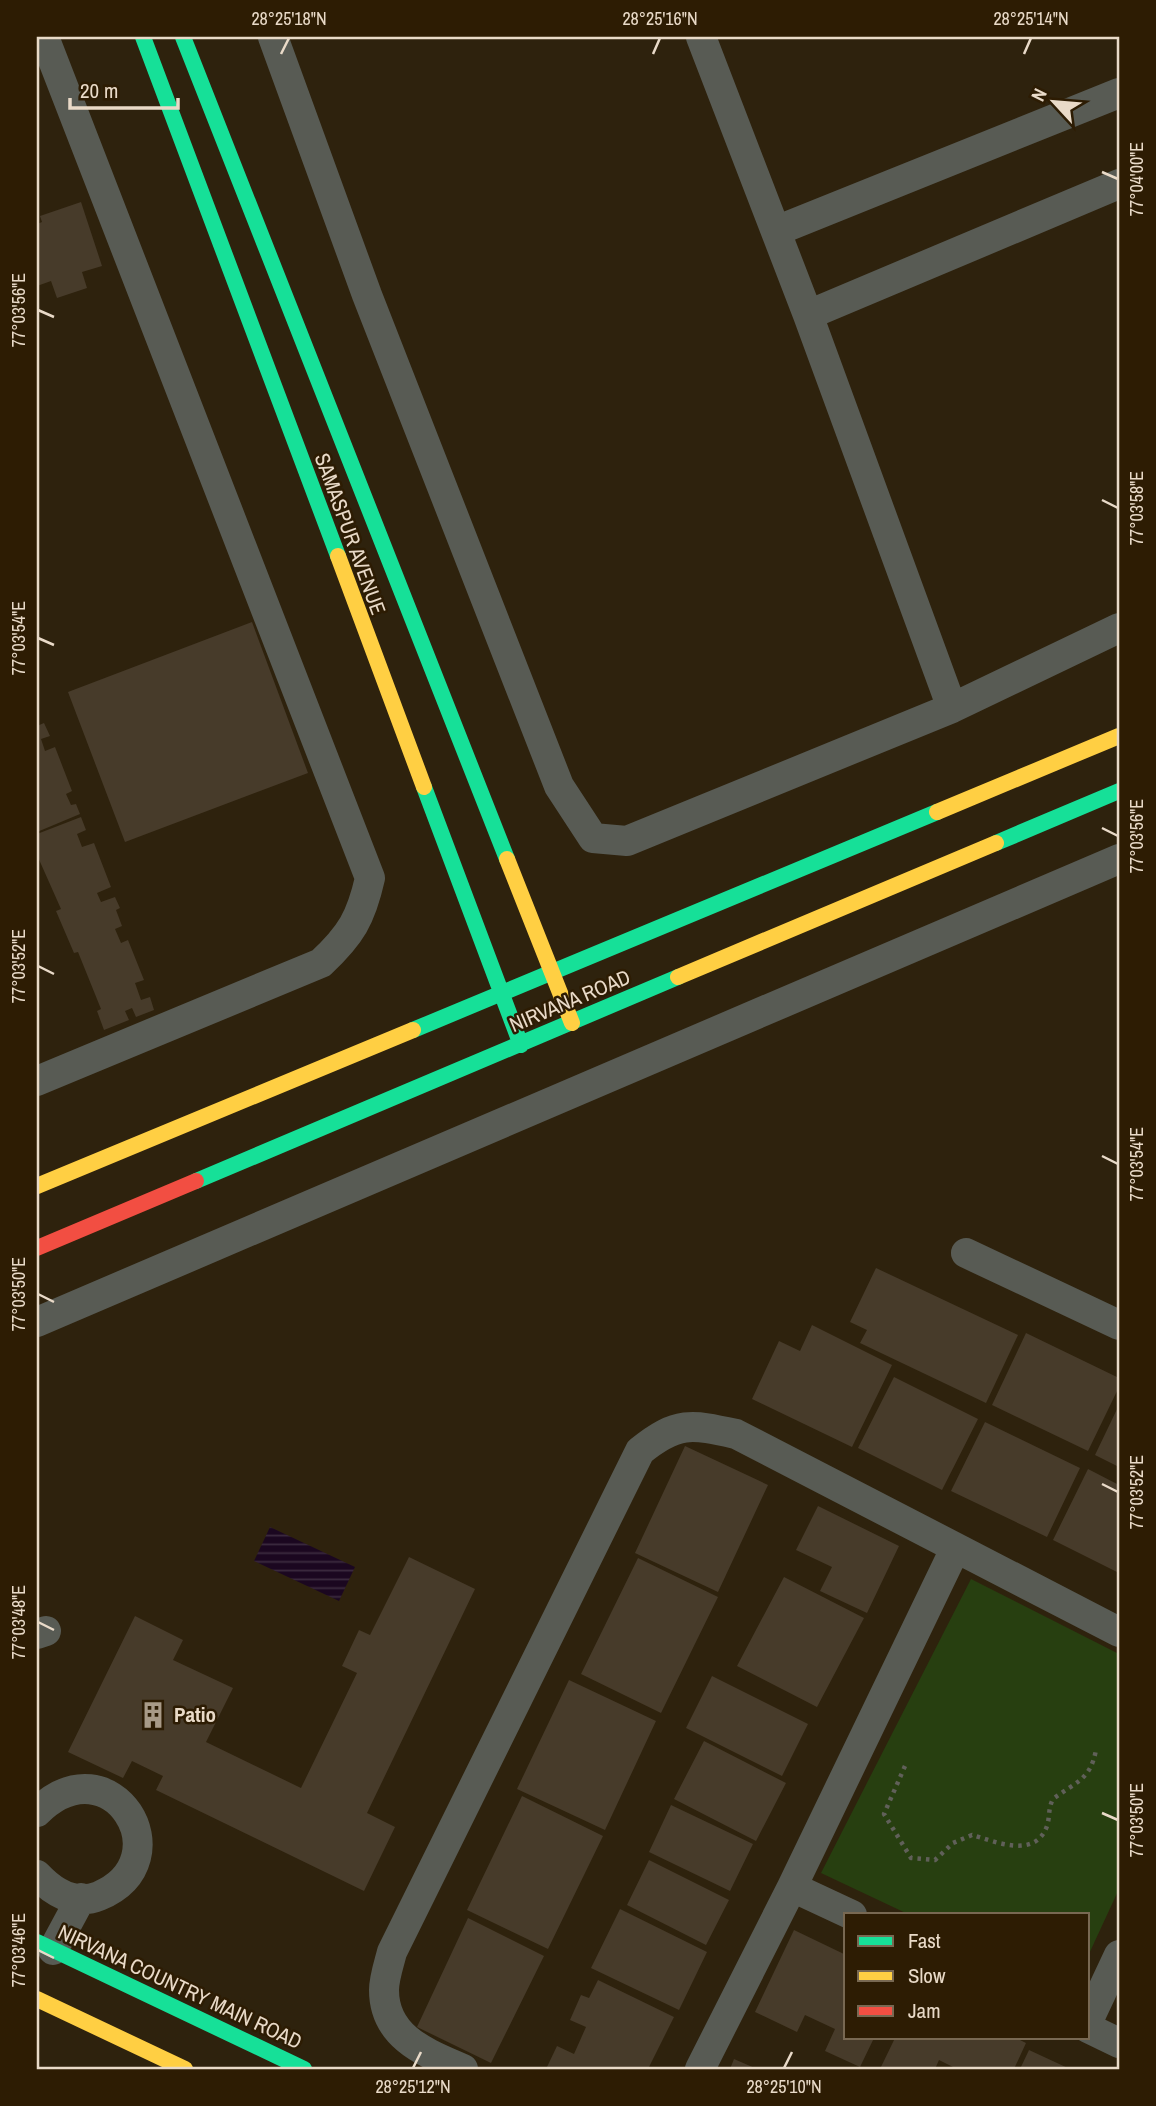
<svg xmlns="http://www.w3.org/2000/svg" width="1156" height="2106" font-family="'Archivo Narrow',sans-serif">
	<defs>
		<pattern id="water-rules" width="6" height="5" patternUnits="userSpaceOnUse" patternTransform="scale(1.75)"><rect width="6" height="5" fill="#1b0720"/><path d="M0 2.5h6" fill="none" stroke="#3c2b3f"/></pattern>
	</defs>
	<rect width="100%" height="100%" fill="#2e220d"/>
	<!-- green -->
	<path fill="#273f10" d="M971,1579L1119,1654V1889L1088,1956V1915H910L821,1873Z"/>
	<!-- water -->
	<path fill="url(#water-rules)" d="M270,1527L355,1567L339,1601L254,1561Z"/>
	<!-- building -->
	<path fill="#473b2a" d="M81,202L102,266L82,272L87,288L57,298L51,281L37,286V224L42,222L40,216Z
		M252,622L308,773L125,842L68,692Z
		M44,723L50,736L41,739L45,751L55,747L72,791L66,794L71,805L76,804L80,814L37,832V726Z
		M81,817L86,830L77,834L82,847L94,843L111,887L97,893L101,902L115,897L120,908L116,910L122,926L115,929L121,943L128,940L144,980L135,983L141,1000L150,997L154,1010L136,1017L132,1008L125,1011L129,1020L104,1030L97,1011L101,1009L78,952L74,953L56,911L61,909L37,855V834Z
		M876,1268L1018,1335L986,1403L860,1343L867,1330L850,1322Z
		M812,1325L892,1365L852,1447L752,1399L779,1341L800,1351Z
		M1026,1333L1119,1378V1387L1088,1451L992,1405Z
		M894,1377L978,1419L942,1490L858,1448Z
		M1119,1405V1467L1095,1455Z
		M985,1422L1080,1468L1047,1537L951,1491Z
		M685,1446L768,1485L718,1592L635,1553Z
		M1088,1469L1119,1485V1573L1053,1540Z
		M818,1506L899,1546L867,1613L820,1591L832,1567L796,1550Z
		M409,1557L475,1589L367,1813L395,1827L364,1891L156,1790L163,1776L132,1761L123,1778L68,1752L135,1616L183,1640L173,1660L233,1688L206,1742L301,1788L357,1673L342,1666L359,1630L370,1635Z
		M638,1558L718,1597L661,1713L581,1674Z
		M784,1577L864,1618L817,1707L737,1666Z
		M712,1676L808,1724L782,1776L686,1728Z
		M569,1680L656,1721L605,1830L517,1789Z
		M704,1741L786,1783L756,1841L674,1799Z
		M522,1796L603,1836L548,1949L467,1910Z
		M671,1805L753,1844L730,1891L649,1852Z
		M649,1860L729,1900L706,1945L627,1905Z
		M620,1909L707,1952L679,2010L591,1968Z
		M468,1918L544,1956L491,2063L417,2027Z
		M794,1930L846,1955V2038H874L860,2067L825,2051L835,2029L805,2015L797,2032L755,2012Z
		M598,1980L674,2017L648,2069L547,2067L557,2046L574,2054L586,2027L570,2020L581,1995L589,1998Z
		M895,2038H1016L1026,2043L1014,2069H957L939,2060L935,2069H880Z
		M1029,2050L1070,2069H1020Z
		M734,2059L757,2069H730Z"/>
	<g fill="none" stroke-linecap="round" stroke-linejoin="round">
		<!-- path -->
		<path stroke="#606059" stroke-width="4.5" stroke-dasharray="3.5 5" stroke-linecap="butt" d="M905,1766L884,1814L911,1858L935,1860L953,1843L972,1835C994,1841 1035,1860 1047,1826C1050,1817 1048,1808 1053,1799C1075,1782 1090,1781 1096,1750"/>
		<!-- street -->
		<path stroke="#585b54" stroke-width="30" d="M273,37L367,295L559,786L593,838L627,841L952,708L1119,628
			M701,37L808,315L952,708
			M776,231L1119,93
			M808,315L1119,184
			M37,1081L321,963C351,935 361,918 370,878L44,37
			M966,1253L1119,1325
			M37,1322L1119,859
			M37,1634L46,1631
			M37,1812C111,1739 185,1860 99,1896C75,1906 53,1892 37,1875
			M792,1887L852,1915
			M53,1950L81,1898
			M1088,2021L1119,1955
			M1088,2028L1119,2043
			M463,2069C427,2053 384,2038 384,1990C384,1978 389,1964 392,1952L640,1451C677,1421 691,1424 736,1434L1119,1632
			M700,2069L792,1887L955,1549"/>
		<!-- fast -->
		<path stroke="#16e098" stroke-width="16" d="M143,37L338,556
			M183,37L507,859
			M424,787L521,1045
			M996,843L1119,791
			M413,1030L937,812
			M196,1181L678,977
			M37,1942L304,2069"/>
		<!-- slow -->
		<path stroke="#ffcf43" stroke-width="16" d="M338,556L424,787
			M937,812L1119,736
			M507,859L572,1023
			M678,977L996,843
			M37,1186L413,1030
			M37,1999L185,2069"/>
		<!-- jam -->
		<path stroke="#f24e42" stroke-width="16" d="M37,1248L196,1181"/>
	</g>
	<!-- ticks -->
	<path fill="none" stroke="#e9dac8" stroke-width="2.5" d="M281,54L289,38M653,54L660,38M1024,54L1031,38M1102,172L1118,179M38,310L54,317M1102,500L1118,508M38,638L54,645M1102,828L1118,836M38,966L54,974M1102,1156L1118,1164M38,1294L54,1302M1102,1484L1118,1492M38,1622L54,1630M1102,1813L1118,1820M38,1950L54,1958M413,2068L421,2052M784,2068L792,2052"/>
	<!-- icons -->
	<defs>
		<symbol id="building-bare" viewBox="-9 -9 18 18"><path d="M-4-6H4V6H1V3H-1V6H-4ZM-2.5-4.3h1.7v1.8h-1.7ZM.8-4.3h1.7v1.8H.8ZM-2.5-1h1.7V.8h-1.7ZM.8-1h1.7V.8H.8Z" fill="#a89a87" stroke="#2d1c03" stroke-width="2.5" paint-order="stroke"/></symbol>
	</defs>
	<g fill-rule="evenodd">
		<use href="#building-bare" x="134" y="1696" width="38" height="38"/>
	</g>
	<g text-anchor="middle" stroke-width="5" stroke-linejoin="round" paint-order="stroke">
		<!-- street labels -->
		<g font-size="21" fill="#e9dac8" stroke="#2d1c03">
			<text transform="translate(350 534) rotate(70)" y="7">SAMASPUR AVENUE</text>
			<text transform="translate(570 1001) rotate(-23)" y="7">NIRVANA ROAD</text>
			<text transform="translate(180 1987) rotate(25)" y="7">NIRVANA COUNTRY MAIN ROAD</text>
		</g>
		<!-- poi labels -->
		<g font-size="21" font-weight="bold" fill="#e9dac8" stroke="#2d1c03" text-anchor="start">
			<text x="174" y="1722">Patio</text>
		</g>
	</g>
	<!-- border -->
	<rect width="1156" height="2106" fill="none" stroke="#2d1c03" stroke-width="77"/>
	<!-- legend -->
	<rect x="844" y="1913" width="245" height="126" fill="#2d1c03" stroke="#786852" stroke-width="2"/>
	<rect x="858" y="1936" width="35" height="10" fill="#16e098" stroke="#786852" stroke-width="2"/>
	<text x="908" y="1948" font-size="21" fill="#e9dac8">Fast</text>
	<rect x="858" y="1971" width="35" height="10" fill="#ffcf43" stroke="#786852" stroke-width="2"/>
	<text x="908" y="1983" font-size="21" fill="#e9dac8">Slow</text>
	<rect x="858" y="2006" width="35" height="10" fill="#f24e42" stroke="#786852" stroke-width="2"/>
	<text x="908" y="2018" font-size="21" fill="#e9dac8">Jam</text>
	<!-- north arrow -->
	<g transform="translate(1054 102) rotate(296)" stroke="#2d1c03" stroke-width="5" paint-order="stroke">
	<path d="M0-5L12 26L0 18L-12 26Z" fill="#e9dac8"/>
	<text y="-10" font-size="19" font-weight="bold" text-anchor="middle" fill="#e9dac8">N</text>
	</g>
	<!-- scale -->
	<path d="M70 98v10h108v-10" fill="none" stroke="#e9dac8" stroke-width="3.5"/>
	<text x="80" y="98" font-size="21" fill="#e9dac8" stroke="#2d1c03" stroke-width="5" paint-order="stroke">20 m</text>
	<rect x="38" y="38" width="1080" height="2030" fill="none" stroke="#e9dac8" stroke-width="2.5"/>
	<g font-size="18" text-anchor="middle" fill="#e9dac8">
		<text x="289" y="25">28°25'18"N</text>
		<text x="660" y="25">28°25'16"N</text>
		<text x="1031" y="25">28°25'14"N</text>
		<text transform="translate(1137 179) rotate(-90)" y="6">77°04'00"E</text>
		<text transform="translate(19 310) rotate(-90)" y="6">77°03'56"E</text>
		<text transform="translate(1137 508) rotate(-90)" y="6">77°03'58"E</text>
		<text transform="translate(19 638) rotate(-90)" y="6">77°03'54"E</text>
		<text transform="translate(1137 836) rotate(-90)" y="6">77°03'56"E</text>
		<text transform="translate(19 966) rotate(-90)" y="6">77°03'52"E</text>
		<text transform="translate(1137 1164) rotate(-90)" y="6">77°03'54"E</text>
		<text transform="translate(19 1294) rotate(-90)" y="6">77°03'50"E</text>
		<text transform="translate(1137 1492) rotate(-90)" y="6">77°03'52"E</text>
		<text transform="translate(19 1622) rotate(-90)" y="6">77°03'48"E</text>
		<text transform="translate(1137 1820) rotate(-90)" y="6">77°03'50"E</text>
		<text transform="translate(19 1950) rotate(-90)" y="6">77°03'46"E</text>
		<text x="413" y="2093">28°25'12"N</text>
		<text x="784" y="2093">28°25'10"N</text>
	</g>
</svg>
